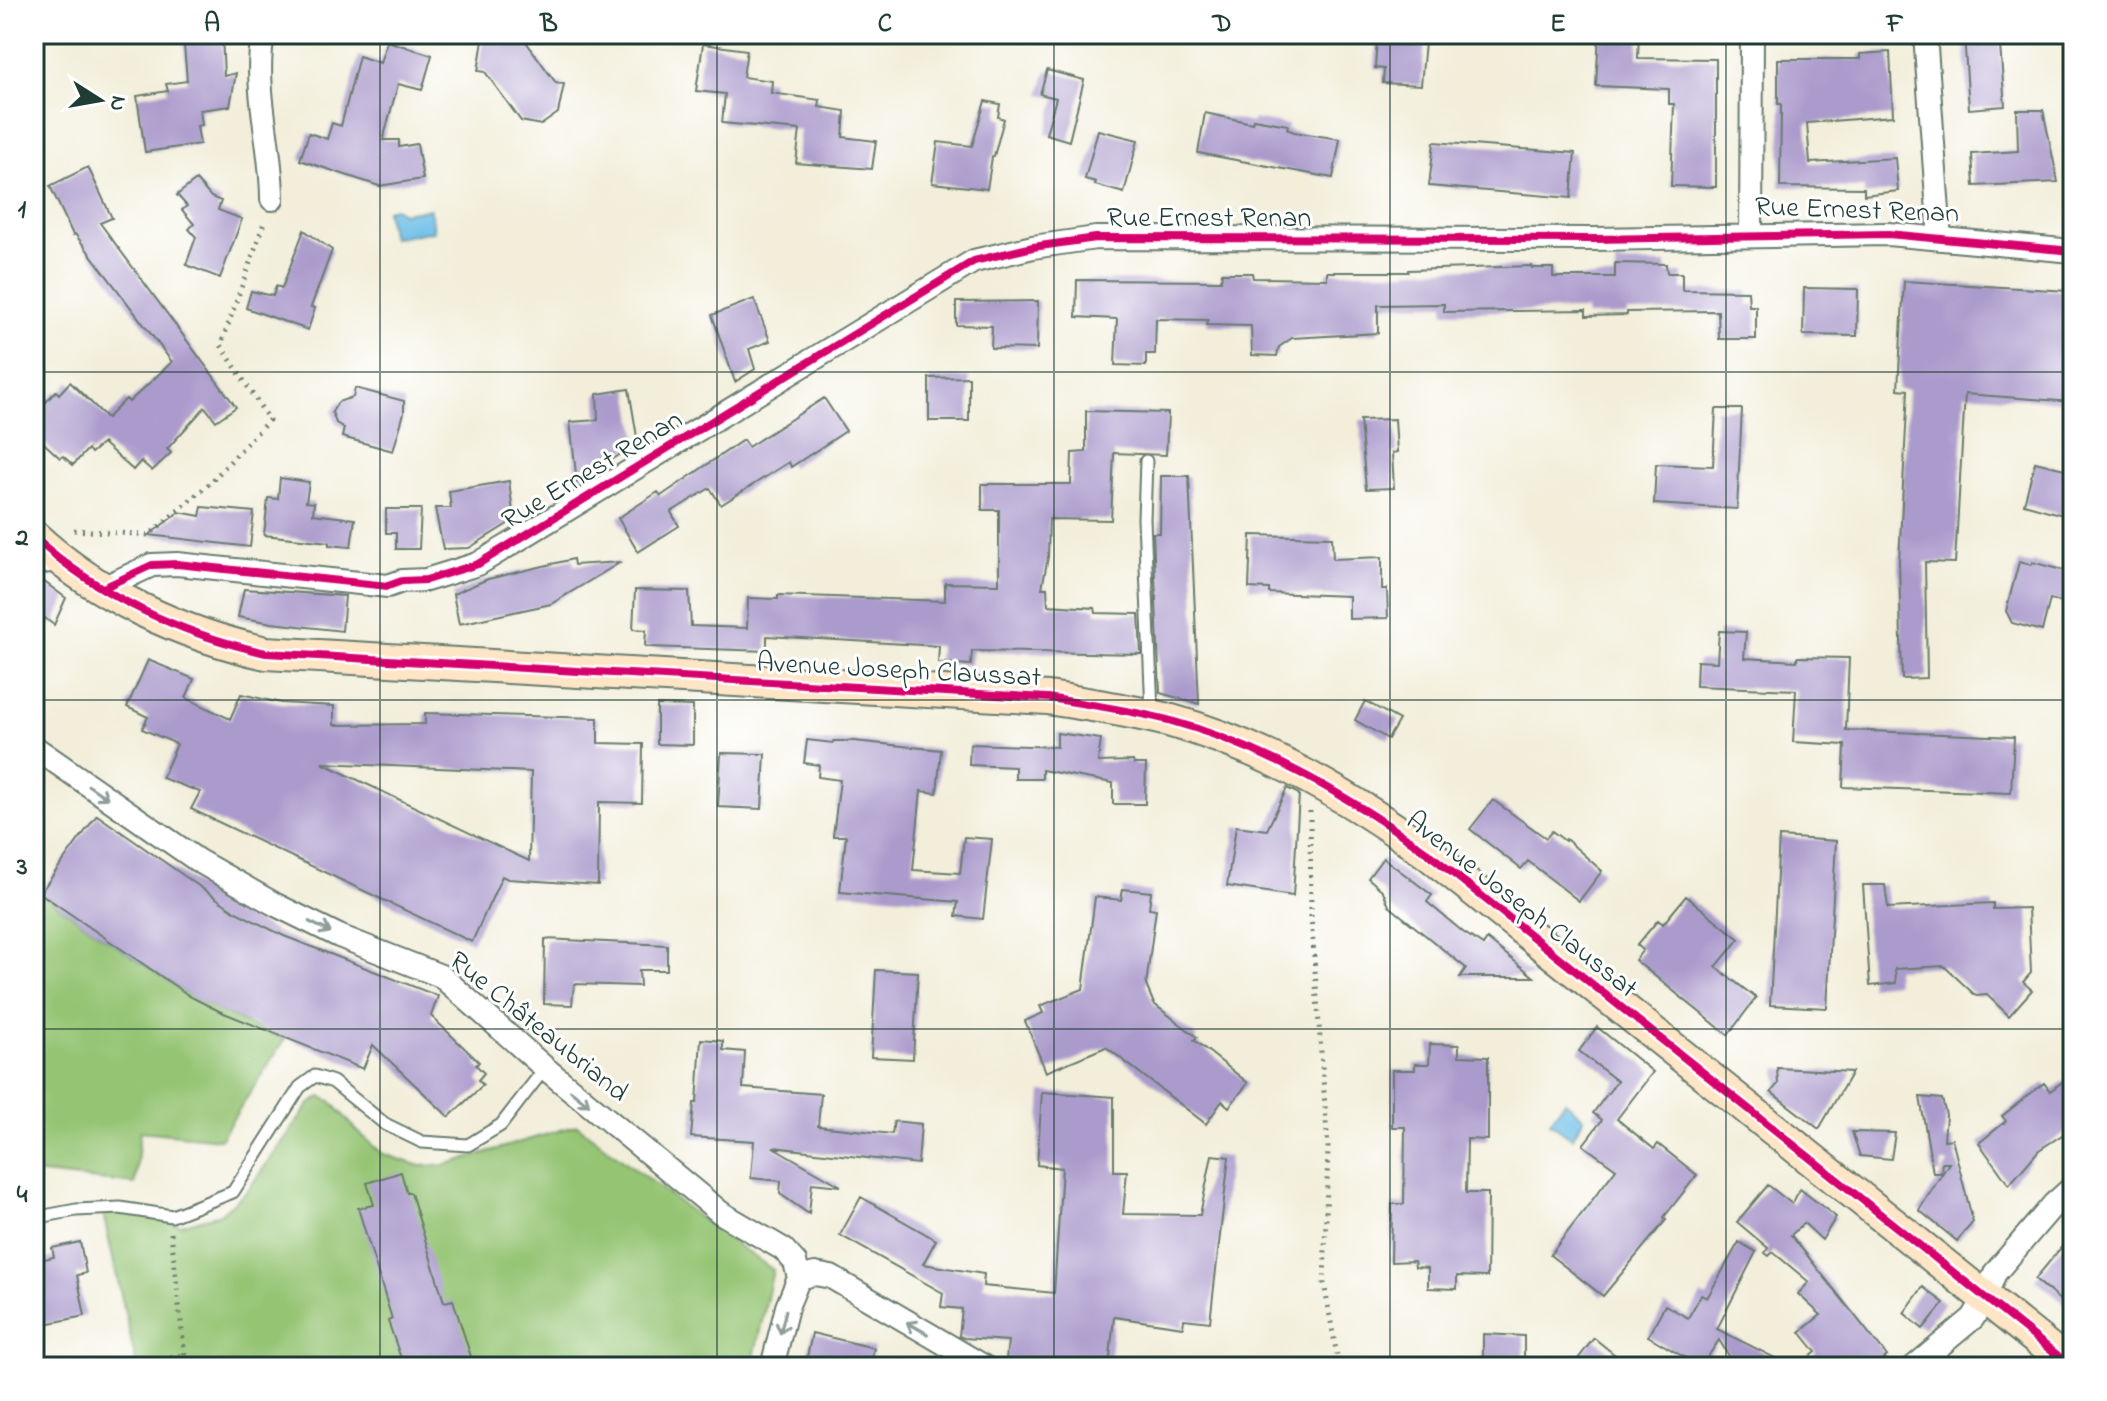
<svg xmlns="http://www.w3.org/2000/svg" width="2107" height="1401" font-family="'Indie Flower',sans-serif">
	<rect width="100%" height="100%" fill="#fff"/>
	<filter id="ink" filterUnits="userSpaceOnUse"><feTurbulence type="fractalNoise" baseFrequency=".0125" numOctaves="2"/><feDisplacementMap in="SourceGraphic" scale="16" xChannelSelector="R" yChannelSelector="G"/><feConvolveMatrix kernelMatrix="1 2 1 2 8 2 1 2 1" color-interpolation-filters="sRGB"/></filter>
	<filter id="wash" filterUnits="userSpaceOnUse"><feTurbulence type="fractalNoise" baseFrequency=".006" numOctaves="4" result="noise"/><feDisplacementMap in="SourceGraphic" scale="32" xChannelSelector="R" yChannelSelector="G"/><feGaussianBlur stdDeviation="1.8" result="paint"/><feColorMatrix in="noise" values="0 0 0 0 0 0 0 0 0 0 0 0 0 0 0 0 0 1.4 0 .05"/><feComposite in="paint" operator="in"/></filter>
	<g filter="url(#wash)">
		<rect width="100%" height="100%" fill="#f2eeda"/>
		<!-- green -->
		<path fill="#95c473" stroke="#5a8054" stroke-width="2" d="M34,842L40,893L191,997L251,1026L285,1039L220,1139L140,1131L135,1184L34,1173Z
			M321,1097L331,1101L357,1131L383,1154L420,1166L445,1165L577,1125L713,1228L773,1270L752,1367H137L103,1213L121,1211L180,1225L220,1214L247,1191L310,1104Z"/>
		<!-- water -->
		<path fill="#6bbee7" stroke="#457e8e" stroke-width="2" d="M395,208L402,213L430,209L434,231L392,238L386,210Z
			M1565,1101L1584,1118L1572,1138L1550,1122Z"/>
		<g id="blocks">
			<!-- building -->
			<path fill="#ab9bcc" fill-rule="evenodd" d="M183,34H222L224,76L236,73L230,106L200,110L202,125L197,126L200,144L145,152L137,96L168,91L166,84L187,81Z
				M484,34H529L527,43L556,83L564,84L558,113L541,125L521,121L485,72L478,71Z
				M1599,34H1639L1638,58L1716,59V187L1671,186L1674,104H1669V89L1596,86Z
				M1964,34H1999L2005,106L1969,109Z
				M1377,38L1425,42L1421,85L1383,83L1384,69L1375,68Z
				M387,41L432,55L422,90L398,84L383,140H399V147L417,144L423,179L379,186L300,160L309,133L327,139L332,123L341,126L359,56L380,63Z
				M703,44L747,50L743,77L772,81L771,93L820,100L819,107L845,111L843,137L876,141L872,169L796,163L800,130L722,123L725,94L696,91Z
				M1890,52L1893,116L1807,123L1810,163L1895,158L1898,191L1864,195V188L1780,187L1781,104H1778V59H1860V54Z
				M1047,70L1084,80L1069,141L1046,134L1056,98L1040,94Z
				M985,101L1000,104L998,117L1004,119L994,156L992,157L987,189L932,183L938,142L972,146Z
				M2017,110H2043L2058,182L1974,186L1972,154L2018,151Z
				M1205,113L1252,123L1253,119L1288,125L1287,129L1294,132L1340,139L1333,178L1198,153Z
				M1098,130L1138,140L1124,193L1095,185L1096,182L1085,179Z
				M1434,142L1575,153L1571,198L1429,186Z
				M88,167L112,218L100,223L236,407L216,421L205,407L167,449L171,453L152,471L141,461L133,470L103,443L91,453L88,449L73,465L63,456L60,458L34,434V393L45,403L56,391L59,394L70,382L107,418L126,399L129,402L172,362L75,234L73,235L50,186Z
				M196,180L211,197L221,201L218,210L242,219L220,278L186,265L196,237L189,229L194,224L182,210L187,206L177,195Z
				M304,230L332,250L311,307L315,308L308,330L246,308L251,291L273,296L276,286L282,288Z
				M1615,263L1666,264L1667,273H1682V290L1748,291L1749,306H1756V339H1719L1718,311L1627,312V315L1586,316V310L1444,312V304L1378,305V333L1292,338L1279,347L1277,356L1252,355L1251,326L1207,325L1208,320L1156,319L1155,354H1146V366L1115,365L1117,319L1076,317L1077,280L1221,281L1222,273H1252L1253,278L1327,279V272H1408V270L1532,266V268H1553V277H1615Z
				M1904,281L2068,291L2066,322H2073V402L1965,394L1955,563L1925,562L1927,678L1902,679L1899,561L1908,390L1898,389Z
				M1804,288L1858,289L1857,336L1803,335Z
				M754,299L770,341L749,349L755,369L735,382L712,315Z
				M1038,301L1037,349L991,348L992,326L956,325V302Z
				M969,377V421H929V378Z
				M355,388L404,401V413L393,451L342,437L344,428L336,423L332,412L338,402L353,397Z
				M629,389L638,443L577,482L570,422L598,420L597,394Z
				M824,398L846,431L791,467L789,462L721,505L710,488L671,512L679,526L638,552L618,518L658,492L661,496L743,440L748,447Z
				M1716,409H1742L1737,509L1654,504L1656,464L1713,466Z
				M1086,411L1168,413L1166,455L1114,453L1111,520L1049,519L1048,557L1042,588H1047L1048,605L1095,608L1096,613L1139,614L1141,654L972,651L971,665L938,663L939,646L767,636V651L649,647L645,646L646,630L633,629L635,590L689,591L691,626L747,628L748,598L778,599V595L945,601V583L999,584V510H982V484H1071L1072,453L1086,452Z
				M1395,419L1397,452L1392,453L1394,488L1366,489L1360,420Z
				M2035,462L2073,471V518L2024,504Z
				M1161,476H1189L1199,704L1160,693L1153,533H1160Z
				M280,478L309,482L306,502L314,503L313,514L355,519L351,547L329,545V542L264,535L268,498L278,499Z
				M509,481L514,520L469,548L443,549L435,508H451L449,491Z
				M202,507L254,512L250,547L149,535L179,512L200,516Z
				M386,509H421L419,549H396V533H386Z
				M1251,535L1332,537L1333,559L1382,557V589H1387L1388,618L1349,619V596L1269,593V589L1249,588Z
				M573,559L574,565L621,562L551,604L459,624L453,594L488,579Z
				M2019,562L2032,565V562L2073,573L2067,604L2050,599L2042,631L2012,623L2006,611Z
				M34,578H39L66,598L54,625L34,610Z
				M244,589L345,596L342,631L272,623L238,617Z
				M1719,631L1746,632L1744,658L1797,661V657L1849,658L1846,730L2014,737L2011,793L1843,787L1845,745L1793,742L1796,690L1696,686L1697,661L1717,662Z
				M148,660L194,679L186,698L230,719L241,694L281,703L334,706V725L425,724V713L598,718V743L643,744L642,803L599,802L598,885L508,879L502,876L472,942L191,809L200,792L162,778L177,744L142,729L148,717L127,707ZM322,763L531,772L529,861Z
				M1365,701L1399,720L1388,739L1355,720Z
				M657,705L693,706V745L657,744Z
				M1057,733L1101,739L1098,762L1133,761L1134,764H1146L1145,804H1113V783L1042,770V779H1015V767L969,765L970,744L1057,747Z
				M807,740L833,743L834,741H854L941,750L937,793L921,791L913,870L960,873L964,837L992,839L983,919L956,916L958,902L840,892L846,836H833L840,780L818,777L819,765L804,763Z
				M721,753L765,754L762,809L718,807Z
				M1287,788L1299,794L1293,896L1227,886L1236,826L1267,830Z
				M1493,800L1546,838L1552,831L1565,841L1566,839L1602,871L1579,901L1528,861L1521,869L1470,829Z
				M97,815L236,912L284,936L438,996L431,1016L479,1062L476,1065L484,1073L478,1080L483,1085L449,1117L373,1045L363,1069L219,1011L191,997L40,893Z
				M1779,837L1836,841L1827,1008L1770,1005Z
				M1383,858L1432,895L1427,902L1463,932L1483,945L1487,939L1534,977H1460L1466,968L1389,906L1383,891L1368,878Z
				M1863,885H1885L1888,908L1993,903V909L2028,908L2031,973L2023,982L2032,990L2009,1016L1987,995L1976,996L1944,966L1895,969L1896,983L1870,986Z
				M1123,889L1151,892L1149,908L1156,909L1146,985L1154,1004L1197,1037L1194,1040L1248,1083L1229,1107L1222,1101L1206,1124L1106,1047L1046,1072L1025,1021L1043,1013L1040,1006L1083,989L1095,897L1121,900Z
				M1686,896L1739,939L1716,967L1756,998L1728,1035L1635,960L1643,950L1637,945L1658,920L1663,924Z
				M545,939L667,945V970H639L640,986L574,984L572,1005L544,1004Z
				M876,970L918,972L913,1059L871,1057Z
				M1597,1027L1653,1072L1617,1119L1654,1149L1658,1144L1697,1175L1664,1217L1666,1220L1603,1296L1550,1255L1616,1169L1583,1145L1602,1120L1593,1113L1617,1081L1579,1051Z
				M701,1039L723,1041V1050L745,1052L743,1088L821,1094L818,1126L892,1134L894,1121L921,1124L918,1164L773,1147L841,1186L812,1183L809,1214L780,1194L781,1181L751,1178L754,1141L691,1137L694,1103H697Z
				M1430,1044L1459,1045V1056L1488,1057V1140L1467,1139L1466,1193H1488L1487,1277L1457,1276V1289L1428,1288V1268L1415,1267L1414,1261L1391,1262L1392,1204H1404L1405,1127H1392V1070H1415V1064H1429Z
				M1777,1068L1816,1070L1852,1072L1819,1129L1771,1092L1778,1084Z
				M2073,1074V1128L2039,1150L2009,1185L1979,1143L2006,1121L2002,1116L2044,1083L2050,1091Z
				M1042,1092L1114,1097V1171H1127L1123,1214L1200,1215L1212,1155L1229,1157L1210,1322L1184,1319L1183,1327L1114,1317L1109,1367L1006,1359L1008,1341L964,1338L959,1336L962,1309L941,1307L943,1293L840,1235L861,1197L936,1240L923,1264L984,1274L983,1286L1054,1293L1062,1168L1037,1165Z
				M1920,1097L1942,1099L1946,1115L1944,1140L1952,1139L1973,1222L1957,1241L1919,1210L1949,1163H1942L1941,1173H1933Z
				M1852,1132L1895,1133L1891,1159L1860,1156Z
				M401,1172L407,1193H411L444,1302L453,1300L472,1360L457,1367H404L388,1321L392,1319L358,1208L374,1205L367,1183Z
				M1768,1185L1792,1204L1800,1189L1836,1217L1822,1240L1804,1223L1791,1235L1887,1356L1874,1367H1798L1816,1352L1800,1332L1821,1315L1798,1294L1809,1282L1773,1252L1769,1256L1765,1253L1768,1248L1737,1222Z
				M2073,1233V1311L2035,1279Z
				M80,1242L86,1273L77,1275L85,1316L40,1325V1322L34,1324V1261L54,1257L52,1248Z
				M1739,1242L1756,1252L1717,1329L1793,1367H1736L1719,1340L1701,1367L1648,1336L1665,1305L1688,1318L1701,1295L1707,1298Z
				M1923,1287L1944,1303L1923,1329L1904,1313Z
				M812,1333L874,1348L869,1367H805Z
				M1483,1334L1524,1336V1362L1483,1361Z
				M1594,1338L1630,1367H1572Z"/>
		</g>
	</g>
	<g filter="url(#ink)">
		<use href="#blocks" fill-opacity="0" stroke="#697b6e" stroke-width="2"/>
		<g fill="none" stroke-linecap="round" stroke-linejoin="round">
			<defs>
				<path id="service" d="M1146,461L1144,519L1152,712
					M34,570L57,565
					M34,1218L76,1210L120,1208L172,1216L233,1192L300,1087L315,1076L333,1082L385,1124L422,1142L468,1145L501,1125L545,1068"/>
				<path id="minor" d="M263,34C253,91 272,143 272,199
					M1925,34L1940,239
					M1751,234L1752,34
					M105,587L152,565L177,564L388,586L402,581L426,580L478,564L974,261L1033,247L1096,238L1594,239L1888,234L2073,251
					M34,747L197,860L276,905L339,936L441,976L545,1068L721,1213L783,1249L795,1262L799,1278
					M799,1278L815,1274L831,1277L985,1367
					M772,1367L787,1307L799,1278
					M1914,1367L1973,1318L1985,1298L1995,1273L2054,1204L2073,1187"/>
				<path id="secondary" d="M34,537C98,596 181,634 266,653L1048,698C1088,704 1129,710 1168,720C1263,746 1350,796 1429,854L2072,1367"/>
			</defs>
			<!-- service casing -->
			<use href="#service" stroke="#697b6e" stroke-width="15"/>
			<!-- minor casing -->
			<use href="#minor" stroke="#697b6e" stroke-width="26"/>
			<!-- secondary casing -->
			<use href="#secondary" stroke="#697b6e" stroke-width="36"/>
			<!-- path -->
			<path stroke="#697b6e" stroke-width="5" stroke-dasharray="2 6" stroke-linecap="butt" d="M74,530L149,535L210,483L269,420L221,345L265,220
				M1310,811L1311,916L1328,1147L1324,1283L1339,1367
				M171,1233L186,1367
				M34,1366V1367
				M132,1367L185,1354"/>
			<!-- service -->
			<use href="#service" stroke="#fff" stroke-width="11"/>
			<!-- minor -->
			<use href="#minor" stroke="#fff" stroke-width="22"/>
			<!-- secondary -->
			<use href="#secondary" stroke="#fde5c5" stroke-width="32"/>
			<defs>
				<path id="cycleway" d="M34,537C98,596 181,634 266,653L1048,698C1088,704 1129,710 1168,720C1263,746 1350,796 1429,854L2072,1367
					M105,587L152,565L177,564L388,586L402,581L426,580L478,564L974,261L1033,247L1096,238L1594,239L1888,234L2073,251"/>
			</defs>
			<!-- cycleway casing -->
			<use href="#cycleway" stroke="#fff" stroke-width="13"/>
			<!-- cycleway -->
			<use href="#cycleway" stroke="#d6006c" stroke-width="8"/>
		</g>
		<!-- one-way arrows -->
		<defs><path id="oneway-shaft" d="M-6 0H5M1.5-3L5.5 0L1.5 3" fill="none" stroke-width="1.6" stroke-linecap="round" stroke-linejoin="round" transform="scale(2)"/></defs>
		<g stroke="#8f9e9a">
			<use href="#oneway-shaft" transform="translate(98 792) rotate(34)"/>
			<use href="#oneway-shaft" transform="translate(320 927) rotate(26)"/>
			<use href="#oneway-shaft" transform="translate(580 1098) rotate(39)"/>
			<use href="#oneway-shaft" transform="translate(783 1322) rotate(104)"/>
			<use href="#oneway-shaft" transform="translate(917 1328) rotate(-150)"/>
		</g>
	</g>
	<!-- grid -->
	<path fill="none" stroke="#1f3d34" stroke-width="2" stroke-opacity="0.55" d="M380,34V1367M717,34V1367M1054,34V1367M1390,34V1367M1726,34V1367M34,372H2073M34,700H2073M34,1029H2073"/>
	<g text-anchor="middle" stroke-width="6" stroke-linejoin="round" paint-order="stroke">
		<!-- street labels -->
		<g font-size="28" fill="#1f3d34" stroke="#fff">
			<text transform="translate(1857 208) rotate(2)" y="10">Rue Ernest Renan</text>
			<text x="1209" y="226">Rue Ernest Renan</text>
			<text transform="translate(591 468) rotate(-31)" y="10">Rue Ernest Renan</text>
			<text transform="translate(899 668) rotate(3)" y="10">Avenue Joseph Claussat</text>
			<text transform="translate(1523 903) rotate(38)" y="10">Avenue Joseph Claussat</text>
			<text transform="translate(540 1025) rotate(39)" y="10">Rue Châteaubriand</text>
		</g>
	</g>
	<!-- margin -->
	<rect width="2107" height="1401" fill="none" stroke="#fff" stroke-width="88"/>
	<!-- north arrow -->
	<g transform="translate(100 100) rotate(101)" stroke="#ffffff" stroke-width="6" paint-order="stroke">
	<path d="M0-6L14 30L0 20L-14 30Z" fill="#1f3d34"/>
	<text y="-12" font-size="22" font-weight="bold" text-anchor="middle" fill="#1f3d34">N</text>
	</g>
	<rect x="44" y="44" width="2019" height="1313" fill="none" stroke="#1f3d34" stroke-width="3"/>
	<g font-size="26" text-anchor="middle" font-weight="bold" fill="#1f3d34">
		<text x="212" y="31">A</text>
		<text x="549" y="31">B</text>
		<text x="885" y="31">C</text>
		<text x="1222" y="31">D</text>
		<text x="1558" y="31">E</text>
		<text x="1895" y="31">F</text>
		<text x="22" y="217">1</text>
		<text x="22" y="545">2</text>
		<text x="22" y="874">3</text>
		<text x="22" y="1202">4</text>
	</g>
</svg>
